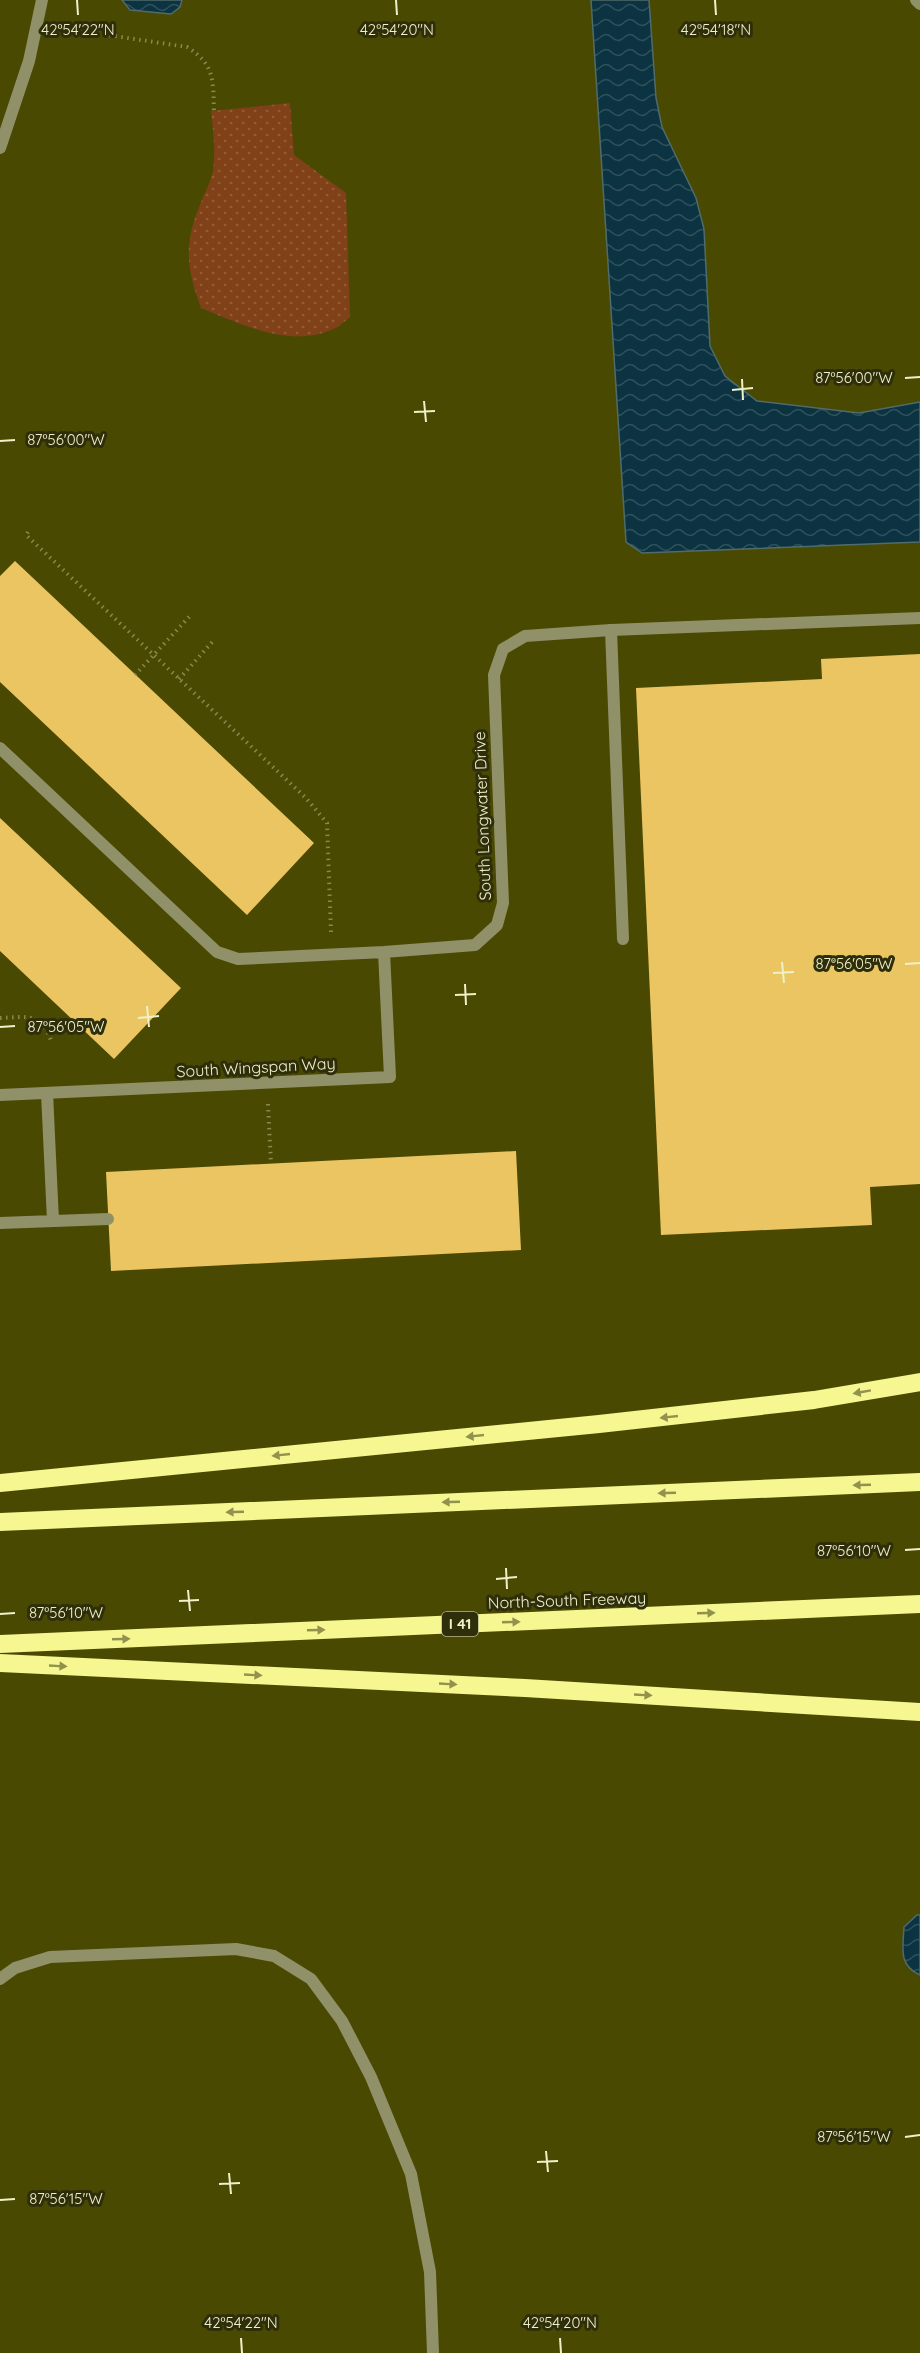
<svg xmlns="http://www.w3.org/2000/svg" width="920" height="2353" font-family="Quicksand,sans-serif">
	<defs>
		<pattern id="green-dots" width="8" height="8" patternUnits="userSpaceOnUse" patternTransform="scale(1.5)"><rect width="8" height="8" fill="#804018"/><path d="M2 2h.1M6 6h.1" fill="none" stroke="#925c38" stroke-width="1.8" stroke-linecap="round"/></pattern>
		<pattern id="water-waves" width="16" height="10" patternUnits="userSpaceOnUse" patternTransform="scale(1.5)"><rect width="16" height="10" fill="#0c3342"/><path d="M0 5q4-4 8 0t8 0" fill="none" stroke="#30515c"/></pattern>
	</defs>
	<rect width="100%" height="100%" fill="#4a4902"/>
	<!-- green -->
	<path fill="url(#green-dots)" d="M290,103L294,155L346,193L350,317C344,322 338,328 331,330C288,348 241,324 201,308C188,272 183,248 198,210C202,198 210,184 213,171C216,151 213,131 211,111Z"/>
	<!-- water -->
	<path fill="url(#water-waves)" stroke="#506c6a" stroke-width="1.5" d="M122,0H182L180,7L171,14L130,10Z
		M591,0H649L656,98L662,127L696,198L704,229L710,346L725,376L757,401L859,413L920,402V542L642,553L626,542Z
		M917,1915H920V1975C898,1965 903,1948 904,1927Z"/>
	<!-- building -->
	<path fill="#ebc562" d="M15,561L314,843L247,915L0,682V576Z
		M920,654V1184L870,1187L872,1225L661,1235L636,688L822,679L821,659Z
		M0,818L181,988L114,1059L0,951Z
		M516,1151L521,1250L111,1271L106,1172Z"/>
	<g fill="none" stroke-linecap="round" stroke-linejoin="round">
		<!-- path -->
		<path stroke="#89894e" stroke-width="4" stroke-dasharray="1.5 4.5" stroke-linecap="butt" d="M62,28L187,47C215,64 213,81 214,111
			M28,532L26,535L306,798L327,823L331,932
			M135,675L190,616
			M179,679L215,639
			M0,1018C26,1017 42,1012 51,1041
			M268,1104L271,1164"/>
		<!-- service -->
		<path stroke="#909169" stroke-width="12" d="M611,630L623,939
			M47,1093L53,1221
			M0,1223L108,1219
			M0,1979L15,1968L50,1957L236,1949L274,1956L311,1979L342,2021L371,2077L411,2174L430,2272L433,2353"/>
		<!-- minor -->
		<path stroke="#909169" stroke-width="12" d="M916,0L920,4
			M0,148L29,61L42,0
			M0,748L217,952L238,959L384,952L475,945L497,925L503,903L494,675L503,649L525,636L611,630L920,618
			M0,1095L390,1077L384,952"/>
		<!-- motorway -->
		<path stroke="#f6f790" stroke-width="18" d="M0,1483L599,1424L814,1400L920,1382
			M0,1522L920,1482
			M0,1644L920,1604
			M0,1663L525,1688L920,1712"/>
	</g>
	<!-- one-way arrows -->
	<defs><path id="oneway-solid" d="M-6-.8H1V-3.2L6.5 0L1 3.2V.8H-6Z" transform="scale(1.5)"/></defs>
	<g fill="#92924e">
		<use href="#oneway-solid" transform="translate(862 1392) rotate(170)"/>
		<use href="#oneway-solid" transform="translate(669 1417) rotate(174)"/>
		<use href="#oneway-solid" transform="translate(475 1436) rotate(174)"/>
		<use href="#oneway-solid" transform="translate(281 1455) rotate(174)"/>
		<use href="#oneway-solid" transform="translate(862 1485) rotate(178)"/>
		<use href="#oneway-solid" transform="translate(667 1493) rotate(178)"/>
		<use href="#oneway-solid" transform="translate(451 1502) rotate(178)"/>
		<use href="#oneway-solid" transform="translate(235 1512) rotate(178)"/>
		<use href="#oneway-solid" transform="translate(706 1613) rotate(-2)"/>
		<use href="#oneway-solid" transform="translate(511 1622) rotate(-2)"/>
		<use href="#oneway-solid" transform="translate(316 1630) rotate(-2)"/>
		<use href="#oneway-solid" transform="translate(121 1639) rotate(-2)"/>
		<use href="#oneway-solid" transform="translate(58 1666) rotate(3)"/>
		<use href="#oneway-solid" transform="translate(253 1675) rotate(3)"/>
		<use href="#oneway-solid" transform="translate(448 1684) rotate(3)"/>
		<use href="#oneway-solid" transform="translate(643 1695) rotate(3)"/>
	</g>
	<!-- ticks -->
	<path fill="none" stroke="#f0f1c9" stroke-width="2" d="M77,0L78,15M396,0L397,15M715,0L716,15M905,378L920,377M742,379L743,400M732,390L753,388M424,401L426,422M414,412L435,411M0,441L15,440M782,962L784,983M905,964L920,963M773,973L794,972M465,984L466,1005M455,995L476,994M147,1006L149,1027M138,1018L159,1016M0,1027L15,1026M905,1550L920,1549M506,1568L507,1589M496,1579L517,1577M188,1590L190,1611M179,1601L199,1600M0,1614L15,1613M905,2137L920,2135M546,2151L548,2172M537,2162L558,2161M229,2173L231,2194M219,2184L240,2183M0,2200L15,2199M241,2338L242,2353M560,2338L561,2353"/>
	<g text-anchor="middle" stroke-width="6" stroke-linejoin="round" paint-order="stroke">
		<!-- shield labels -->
		<rect fill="#2e2e0b" stroke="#b6b690" stroke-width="1.5" x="442" y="1612" width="36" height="24" rx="4.5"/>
		<g font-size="15" font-weight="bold" fill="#f0f1c9">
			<text x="460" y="1629">I 41</text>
		</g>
		<!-- street labels -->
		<g font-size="16" fill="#f0f1c9" stroke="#2e2e0b">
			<text transform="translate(482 816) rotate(-92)" y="6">South Longwater Drive</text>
			<text transform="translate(256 1067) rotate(-3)" y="6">South Wingspan Way</text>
			<text transform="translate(567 1600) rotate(-2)" y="6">North-South Freeway</text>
		</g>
	</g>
	<g font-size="15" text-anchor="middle" fill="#f0f1c9" stroke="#2e2e0b" stroke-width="6" stroke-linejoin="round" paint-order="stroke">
		<text x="78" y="35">42°54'22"N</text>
		<text x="397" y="35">42°54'20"N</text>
		<text x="716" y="35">42°54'18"N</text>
		<text x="854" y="383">87°56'00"W</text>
		<text x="66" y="445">87°56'00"W</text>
		<text x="854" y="969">87°56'05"W</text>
		<text x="66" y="1032">87°56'05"W</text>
		<text x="854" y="1556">87°56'10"W</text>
		<text x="66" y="1618">87°56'10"W</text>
		<text x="854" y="2142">87°56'15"W</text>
		<text x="66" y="2204">87°56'15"W</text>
		<text x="241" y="2328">42°54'22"N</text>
		<text x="560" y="2328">42°54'20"N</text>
	</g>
</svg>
